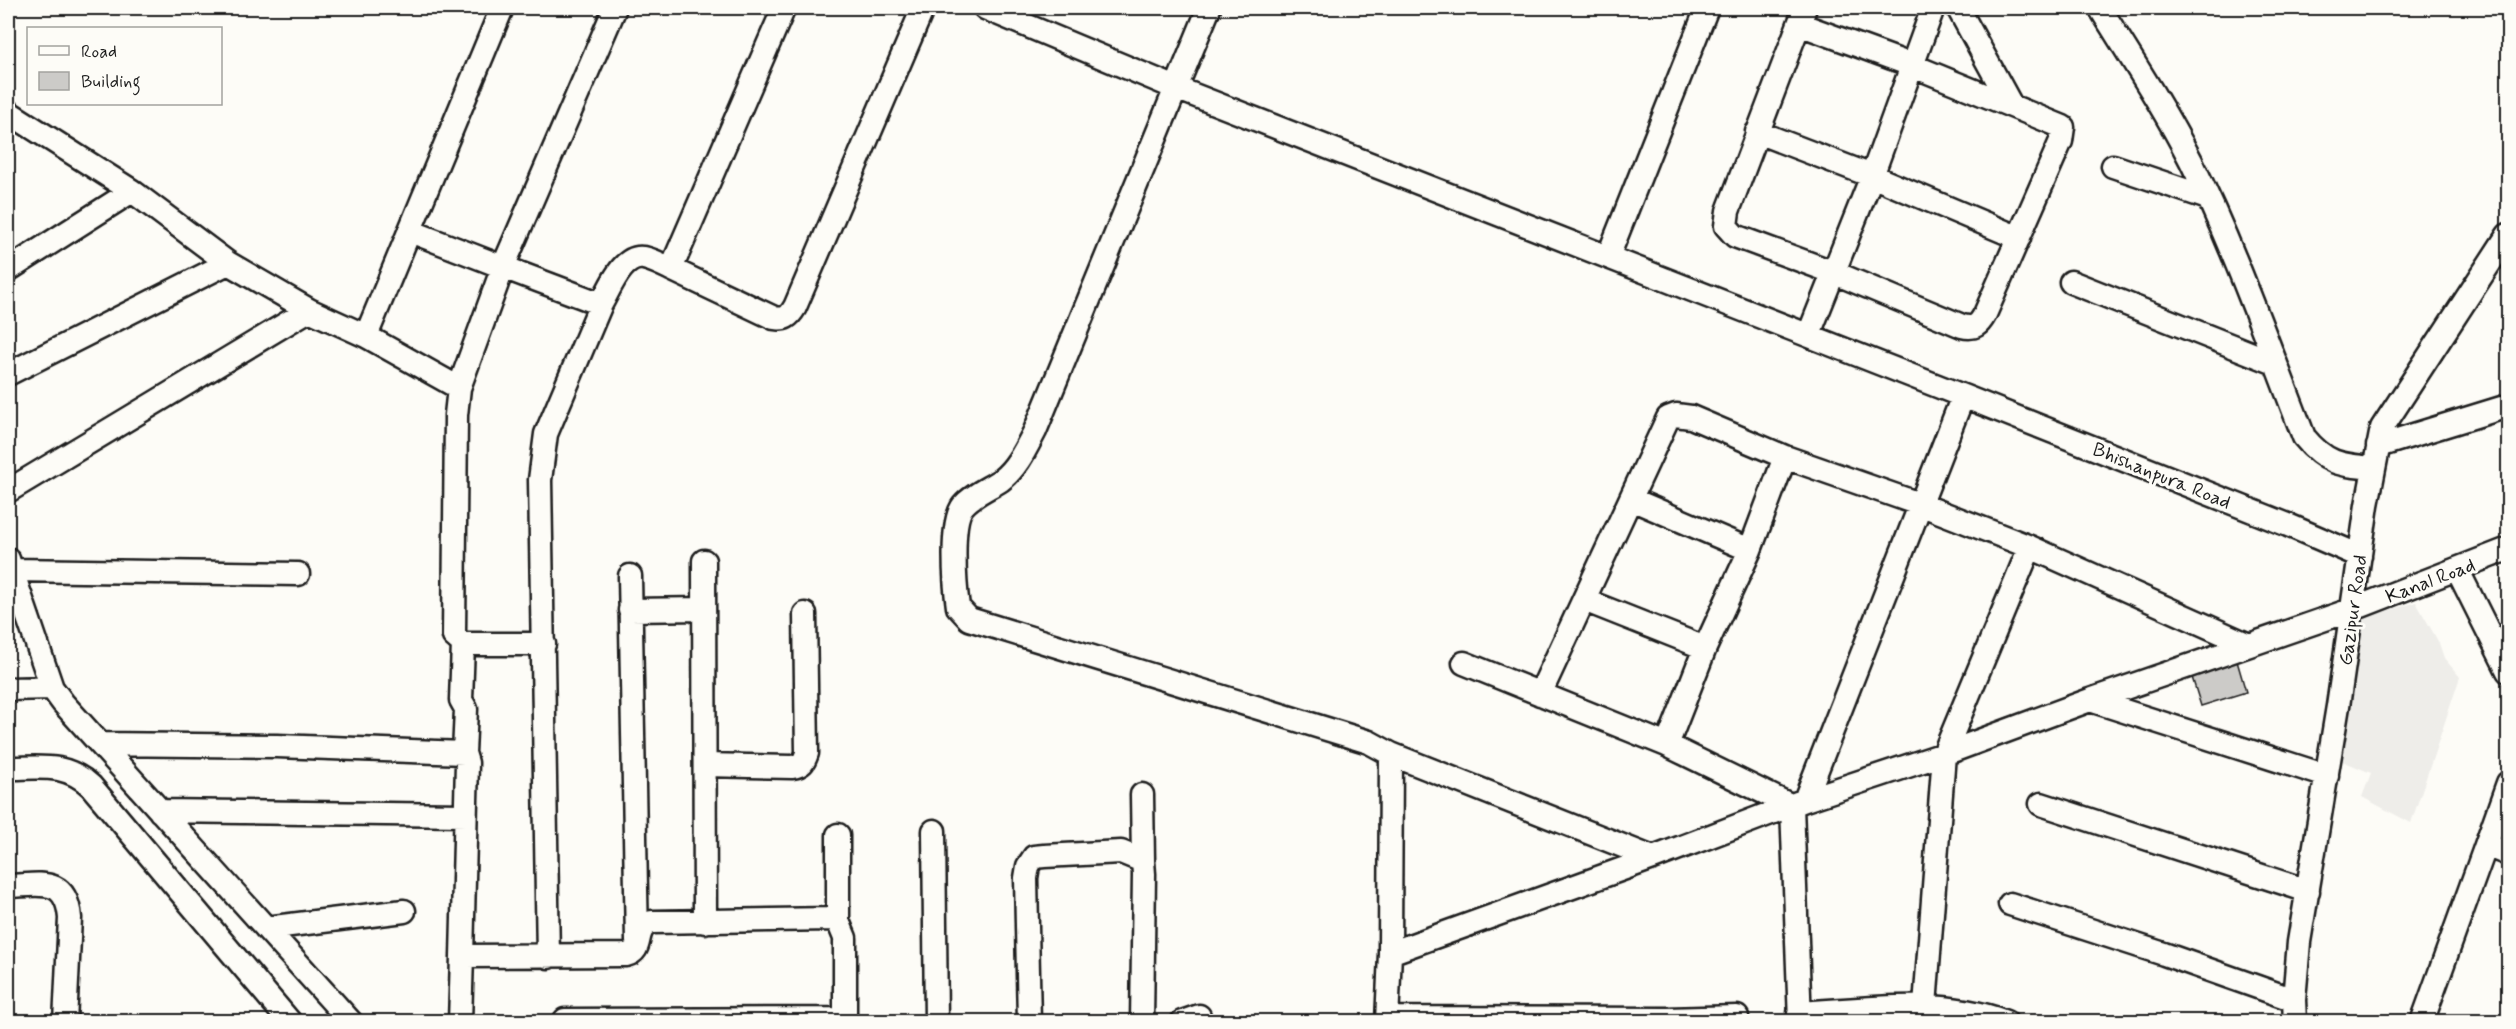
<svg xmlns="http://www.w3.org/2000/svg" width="2516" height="1029" font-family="Mynerve,sans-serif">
	<rect width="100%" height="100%" fill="#fdfcf7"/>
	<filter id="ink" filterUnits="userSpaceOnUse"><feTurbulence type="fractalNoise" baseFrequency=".0167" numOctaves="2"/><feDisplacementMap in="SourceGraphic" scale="12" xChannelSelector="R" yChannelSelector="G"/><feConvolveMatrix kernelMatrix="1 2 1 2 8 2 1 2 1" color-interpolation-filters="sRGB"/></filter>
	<g filter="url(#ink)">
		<!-- built -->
		<path fill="#eeede9" d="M2416,602L2439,643L2444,658L2460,677L2411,823L2362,797L2371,773L2340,760L2363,618Z"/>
		<!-- building -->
		<path fill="#cccbc8" stroke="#1c1c1c" stroke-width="1.5" d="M2237,661L2246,692L2201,706L2191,674Z"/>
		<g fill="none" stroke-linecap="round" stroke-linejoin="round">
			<defs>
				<path id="minor" d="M615,8L503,267L601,304C610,289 622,254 644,258C653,260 663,265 671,269L784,8
					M985,8L1176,88L1035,431C1026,448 1017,468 1001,480C989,488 972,495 963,506C950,522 955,586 958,607L969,619L1369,742L1391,754L1390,953
					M1209,8L1176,88L1963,396L1805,800
					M1958,8L2011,105
					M2100,8C2131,58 2164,108 2191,161C2235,250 2268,345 2304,437C2326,464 2340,465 2374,468
					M1799,24L1911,65L2063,127L2061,141L1985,314C1979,325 1975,329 1962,326L1835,273L1735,236L1726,226L1728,211L1799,24L1805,8
					M8,112L132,191
					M1757,132L1872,176L2019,238
					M2113,166L2208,198
					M410,231L503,267L459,388L366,336L502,8
					M1608,257L1707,8
					M671,269L774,318C785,320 789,317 795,307L923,8
					M8,270L132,191L228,263
					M2071,282L2275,363
					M1809,334L1872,176L1933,8
					M8,374L228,263L309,310
					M459,388L456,415L454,636L463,644H544
					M1963,396L2288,525L2360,556
					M2378,446L2508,406
					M8,491L309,310L366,336
					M1631,499L1750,550
					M8,559L52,688L63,703L351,1022
					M704,561L705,922
					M2457,569L2508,671
					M11,570L298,574
					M630,576L637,941
					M1584,600L1705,648
					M630,610L704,609
					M463,644L461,700L466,709L464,753L467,763L462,956L626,955C646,950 631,929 652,922L830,919L838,921L845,938V1022
					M1464,663L1667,745L1792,806L1800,1022
					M8,689L52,688
					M1540,694L1668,418L1676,415L1691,417L1785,457L1922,505L2030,547L2249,645
					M2090,700L2327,776
					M100,744L277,746L464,753
					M1667,745L1705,648L1750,550L1785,457
					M1391,754L1653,858
					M705,765L792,767C802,766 804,762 807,753L805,614
					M8,768C40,768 65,762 91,786L290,1022
					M1142,795L1143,861
					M2041,804L2308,891
					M160,811L465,815
					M934,831L936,1022
					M838,835V921
					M2486,845L2508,783
					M8,886C41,885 66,876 70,918L65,1022
					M2010,904L2164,954L2294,1000
					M266,928L404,911
					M548,957L540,480L546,434L601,304
					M1925,1006L1944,754L2030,547
					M1799,1013C1868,1009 1940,997 2006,1022
					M1388,1018L1667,1019V1022
					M1667,1019L1737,1017
					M565,1020L845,1019
					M460,1022L462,956
					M1029,1022L1026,878L1028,866L1034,857L1044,856L1121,852L1143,861L1144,874L1142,1022
					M1182,1022L1199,1016
					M1387,1022L1390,953L1653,858L1805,800L1944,754L2090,700L2351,610L2508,549
					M2295,1022L2294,1000L2299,942L2338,706L2367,505L2382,428L2508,235
					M2422,1022L2486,845L2508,854"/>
			</defs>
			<!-- minor casing -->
			<use href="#minor" stroke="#1c1c1c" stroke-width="27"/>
			<!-- minor -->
			<use href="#minor" stroke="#fdfcf7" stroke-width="22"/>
		</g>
	</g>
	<g text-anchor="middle" stroke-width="6" stroke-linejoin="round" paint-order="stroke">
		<!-- street labels -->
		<g font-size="20" fill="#1c1c1c" stroke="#fdfcf7">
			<text transform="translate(2162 475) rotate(22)" y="7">Bhishanpura Road</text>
			<text transform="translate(2430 580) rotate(-21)" y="7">Kanal Road</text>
			<text transform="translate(2352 610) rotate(-82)" y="7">Gazipur Road</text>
		</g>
	</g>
	<!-- margin -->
	<rect width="2516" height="1029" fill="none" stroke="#fdfcf7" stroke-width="30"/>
	<rect x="15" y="15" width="2486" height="999" fill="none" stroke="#1c1c1c" stroke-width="2" filter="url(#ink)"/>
	<!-- legend -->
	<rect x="27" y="27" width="195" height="78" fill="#fdfcf7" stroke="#a3a29f" stroke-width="1.5"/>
	<rect x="39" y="46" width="30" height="9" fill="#fdfcf7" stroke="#a3a29f" stroke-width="1.5"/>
	<text x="81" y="57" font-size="18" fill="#1c1c1c">Road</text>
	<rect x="39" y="72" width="30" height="18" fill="#cccbc8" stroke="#a3a29f" stroke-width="1.5"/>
	<text x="81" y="87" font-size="18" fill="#1c1c1c">Building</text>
</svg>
